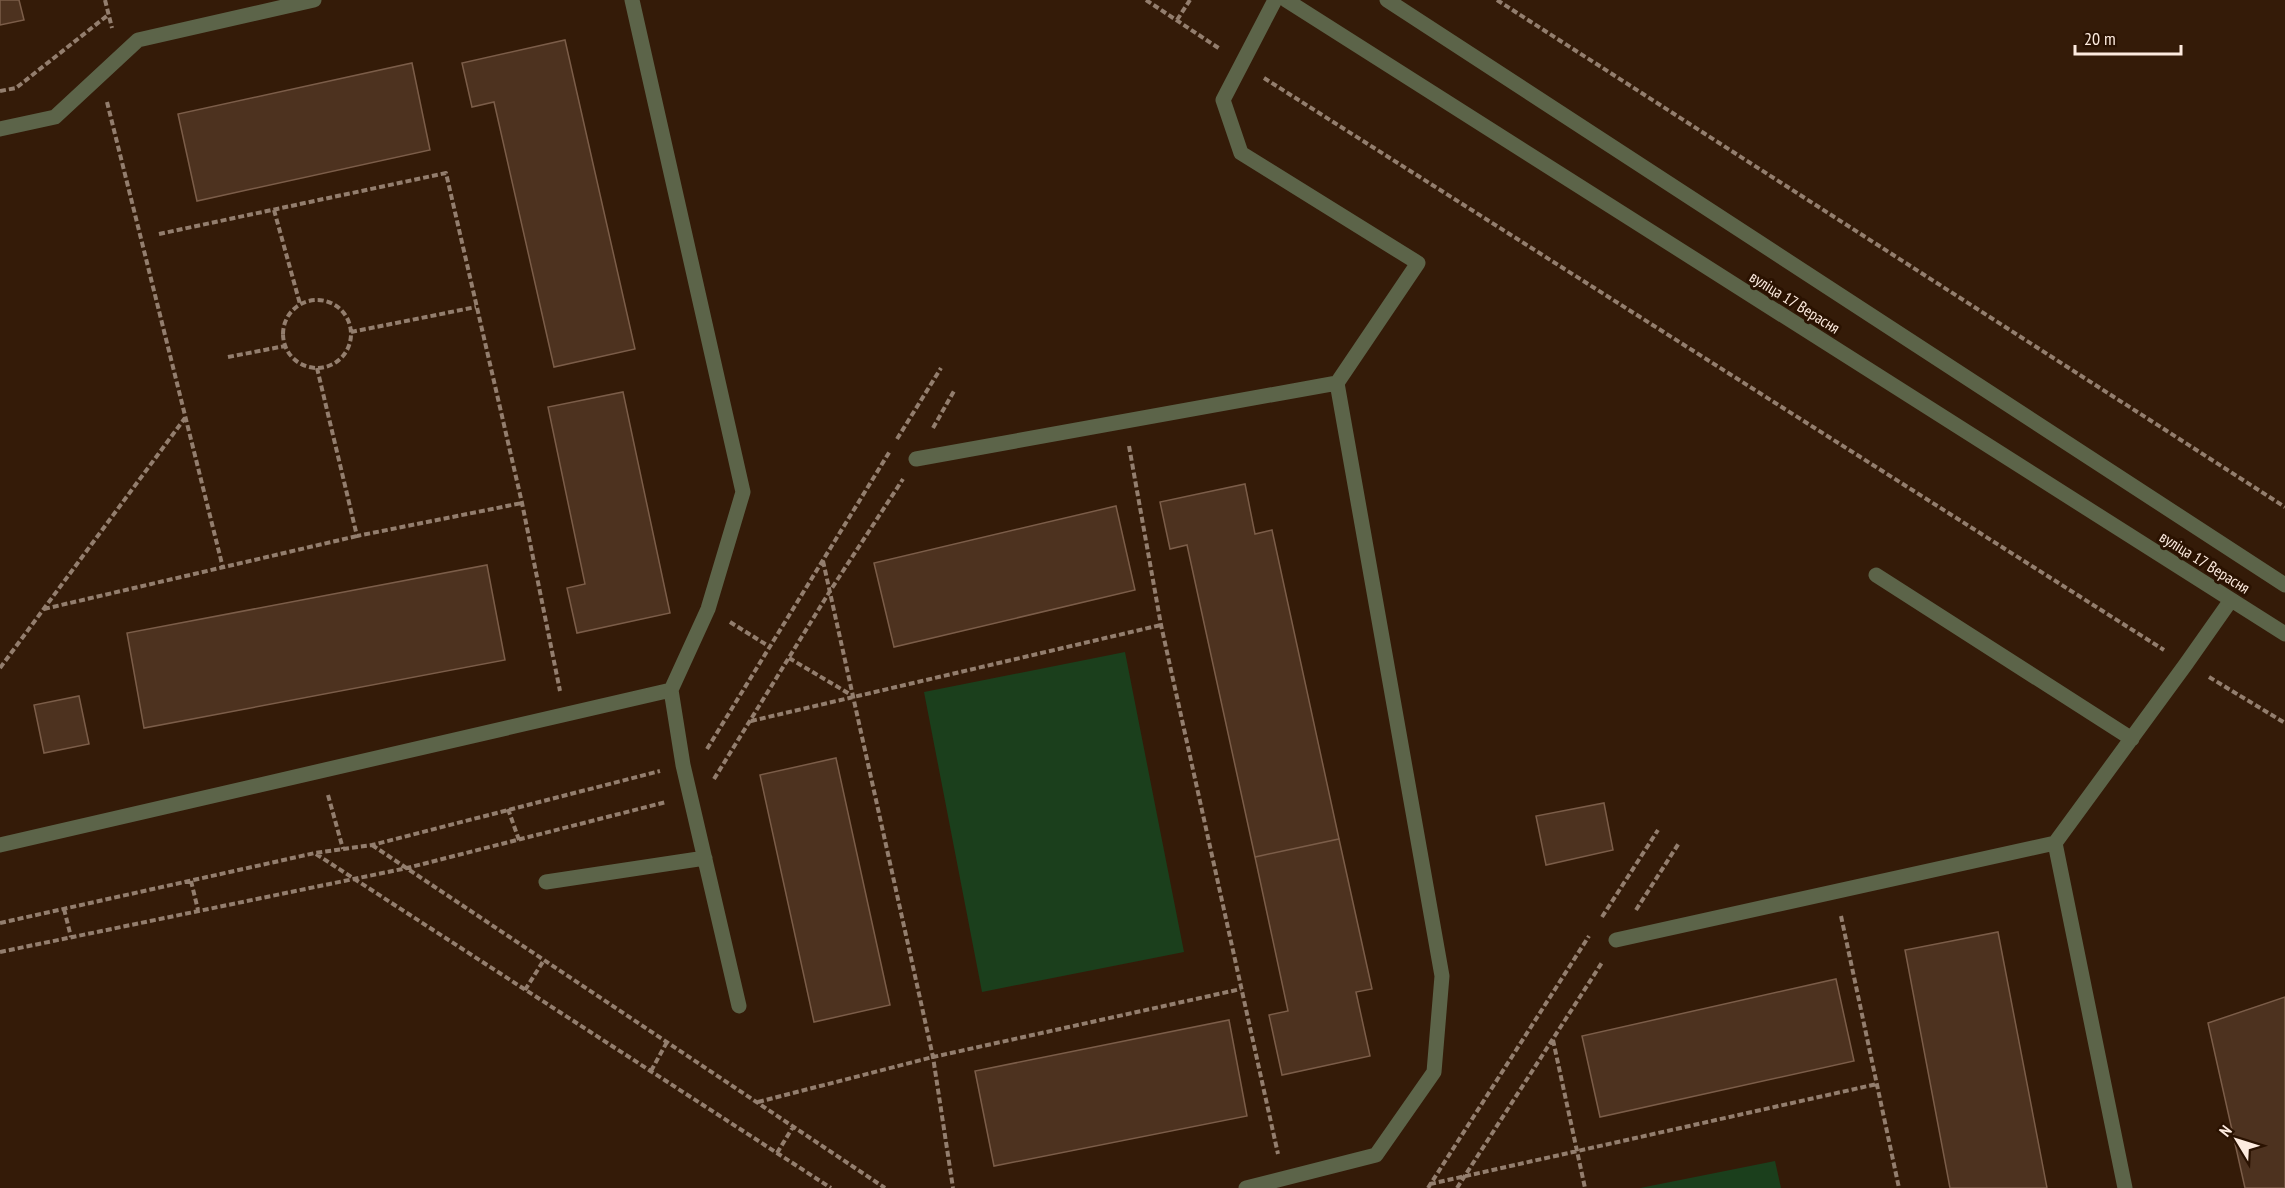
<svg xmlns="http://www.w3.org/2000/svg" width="2285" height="1188" font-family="'PT Sans Narrow',sans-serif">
	<rect width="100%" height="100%" fill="#341b08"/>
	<!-- green -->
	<path fill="#1b3f1c" d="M1125,652L1184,952L982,992L924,692Z
		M1775,1161L1781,1188H1640Z"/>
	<!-- building -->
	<path fill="#4d321f" stroke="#7b5d49" stroke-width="1.5" d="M0,0H19L24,20L0,25Z
		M565,40L635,349L554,367L494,102L472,107L462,63Z
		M412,63L430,150L197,201L178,114Z
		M623,392L670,613L577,633L567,588L585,584L548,407Z
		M1245,484L1255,534L1272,530L1339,839L1255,857L1187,545L1170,549L1160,502Z
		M1116,506L1135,590L894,647L874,563Z
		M487,565L505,660L144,728L127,633Z
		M79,696L89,744L44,753L34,705Z
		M836,758L890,1005L814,1022L760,775Z
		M1604,803L1613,850L1546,865L1536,816Z
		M1339,839L1372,989L1356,992L1370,1056L1282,1075L1269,1015L1288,1011L1255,857Z
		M1998,932L2047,1188H1950L1905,950Z
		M1836,979L1854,1061L1600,1117L1582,1036Z
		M2285,997V1188H2245L2208,1023Z
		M1229,1020L1247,1116L994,1166L975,1071Z"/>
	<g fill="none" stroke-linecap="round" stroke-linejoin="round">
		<!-- path -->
		<path stroke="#937e6e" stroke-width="4" stroke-dasharray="6 3" stroke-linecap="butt" d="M105,0L112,28
			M1146,0L1220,49
			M1497,0L2285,507
			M1177,20L1190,0
			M1264,78L2164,650
			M0,91L16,88L108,15
			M107,102L223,568
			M274,210L300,304
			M159,234L446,173L522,503L560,691
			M283 334a34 34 0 1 1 68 0a34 34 0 1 1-68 0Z
			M351,332L476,307
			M228,357L285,346
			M317,368L357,536L522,503
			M933,428L954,391
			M897,439L941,368
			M1129,446L1161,625L1278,1154
			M823,561L933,1057L953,1188
			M44,609L357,536
			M730,622L770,647
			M789,658L853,696
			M0,668L185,418
			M2209,677L2285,723
			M751,721L1161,625
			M707,749L890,451
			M714,779L830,591L903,479
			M328,795L343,849
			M508,809L519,840
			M372,845L885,1188
			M316,854L831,1188
			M191,881L198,910
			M64,909L71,937
			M1636,910L1679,843
			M1841,916L1899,1188
			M1602,917L1658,830
			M0,923L315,853L372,845L660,771
			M0,952L407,868L666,802
			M525,990L544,960
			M1553,1040L1585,1188
			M651,1071L667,1042
			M758,1102L933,1057L1241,989
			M777,1153L793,1127
			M1430,1184L1877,1084
			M1428,1188L1589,936
			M1457,1188L1603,961"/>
		<!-- minor -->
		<path stroke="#5c6449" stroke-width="15" d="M632,0L743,492L708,609L671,690L683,765L739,1006
			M1286,0L2285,634
			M1387,0L2285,585
			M0,129L55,117L138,40L314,0
			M916,459L1337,383
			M1876,575L2132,739
			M2055,843L2125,1188
			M0,845L671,690
			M546,882L705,858
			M1616,940L2055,843L2186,664L2231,600
			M1246,1188L1376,1155L1434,1072L1442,976L1337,383L1418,263L1241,153L1223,100L1275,0"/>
	</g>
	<g text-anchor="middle" stroke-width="6" stroke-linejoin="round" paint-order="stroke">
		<!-- street labels -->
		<g font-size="16" fill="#fdebdf" stroke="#2a1201">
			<text transform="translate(1795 302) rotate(32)" y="6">вуліца 17 Верасня</text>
			<text transform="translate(2205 562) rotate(32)" y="6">вуліца 17 Верасня</text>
		</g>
	</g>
	<!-- north arrow -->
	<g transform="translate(2237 1140) rotate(308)" stroke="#2a1201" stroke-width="4.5" paint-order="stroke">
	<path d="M0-4.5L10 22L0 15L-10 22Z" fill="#fdebdf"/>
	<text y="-9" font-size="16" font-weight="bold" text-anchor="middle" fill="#fdebdf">N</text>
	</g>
	<!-- scale -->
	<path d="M2075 45v9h106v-9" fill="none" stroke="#fdebdf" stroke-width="3"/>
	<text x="2084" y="45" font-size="18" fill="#fdebdf" stroke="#2a1201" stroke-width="4.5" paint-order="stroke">20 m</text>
</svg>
